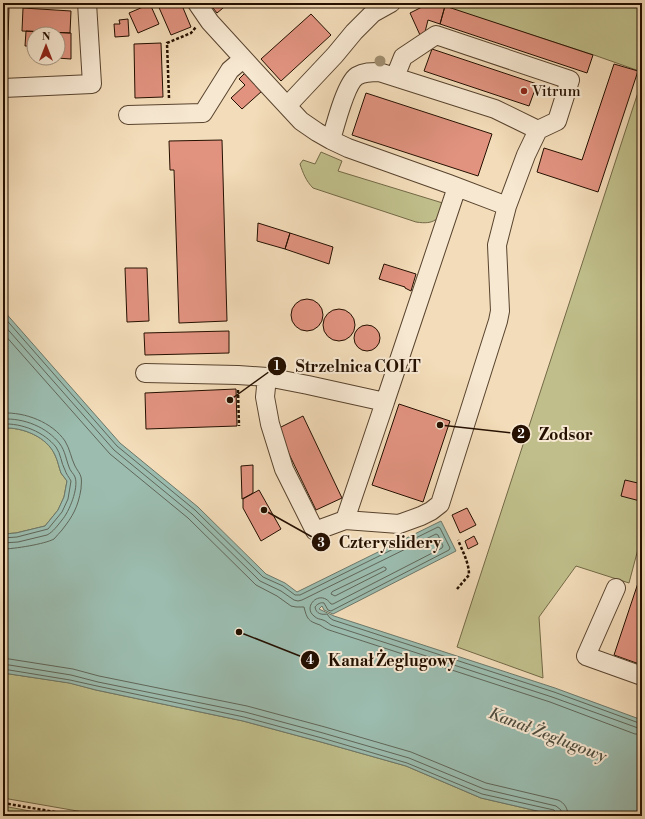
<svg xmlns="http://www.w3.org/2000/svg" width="645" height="819" font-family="'Libre Bodoni',serif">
	<rect width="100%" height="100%" fill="#f3dcb9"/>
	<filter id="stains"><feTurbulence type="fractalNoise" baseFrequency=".005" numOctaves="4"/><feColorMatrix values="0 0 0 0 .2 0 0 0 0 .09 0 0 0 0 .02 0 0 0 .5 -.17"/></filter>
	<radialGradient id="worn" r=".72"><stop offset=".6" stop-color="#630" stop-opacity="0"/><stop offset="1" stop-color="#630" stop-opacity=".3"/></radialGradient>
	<!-- green -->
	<path fill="#c0bf8b" stroke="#726846" d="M433,3H642V72L594,55Z
		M642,80V534L629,583L576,566L539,617L543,678L457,647Z
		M321,152L342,161L338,171L446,204C439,219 435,225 416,222L313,188C306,181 303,173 300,164L303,160L315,164Z
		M3,428C23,427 47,437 55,455C58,461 59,468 61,473C63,476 65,478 67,481L64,497L58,510L45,526L16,533L3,534Z
		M3,673L70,683L96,690L243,721L321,742L406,766L481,798L559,816H106L3,798Z
		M3,806L57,816H3Z"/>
	<!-- water -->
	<path fill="#9bbcaf" stroke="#6c7769" d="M3,310L120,443L198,507L266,574L285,583L297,592L441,521L456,551L333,614L324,610L322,606L319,609L334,616L555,688L642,720V816H559L481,798L406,766L321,742L243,721L96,690L69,683L3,673V534L16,533L45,526L58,510L64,497L67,481C65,478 63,476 61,473C59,468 58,461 55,455C47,437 23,427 3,428Z"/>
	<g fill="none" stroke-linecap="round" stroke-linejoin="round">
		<!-- shore -->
		<path stroke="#606658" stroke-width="1" d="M3,316L117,446L195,510L263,577L283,586L295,595H300L438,527L440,528L450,548L449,550L331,611L328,610L324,603C321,602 317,604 315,607C316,614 322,615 327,614L330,618L333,620L554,692L639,723H642
			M3,324L114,450L192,514L260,581L281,591L294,600L298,601L302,600L436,534L438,535L443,546L442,548L333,604H331C320,588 302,607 314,616C317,619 320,619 323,620C326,621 328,623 331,625L552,697L638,728H642
			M3,333L110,454L188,518L256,585L277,596L291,606L296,607H304C307,619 308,621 320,625C323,627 326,629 329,630L550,702L635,734H642
			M3,413C25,412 52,422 65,441C70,449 71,458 75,466C77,470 80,473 81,477C82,481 81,485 81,489C78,507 73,516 62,530C59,533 57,536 54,539C45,544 14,549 3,549
			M3,419C24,418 47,427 60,444C65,451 66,459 69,467C70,471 74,474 75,477C79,488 69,512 62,520C58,525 53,532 47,535L18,542L3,543
			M3,424C22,423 44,432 56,447C61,454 61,463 65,470C66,474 69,477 71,481L68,499L62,512L48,529L17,537L3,538
			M384,567L386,568V570L335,596L331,594L332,592Z
			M3,658L73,669L99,676L247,706L325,727L411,752L486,783L558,800C565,803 568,809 568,816
			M3,664L71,675L98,682L245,712L323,733L409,758L484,789L556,806L561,810L562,816
			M3,669L70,680L97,686L244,717L322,738L407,763L482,794L554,810L557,813V816"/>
	</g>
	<!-- building -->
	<path fill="#e19380" stroke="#251000" d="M157,3H181L191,27L171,35Z
		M209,3H229L217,13Z
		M430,3L445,6L440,24L428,20L424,36L420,35L410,13Z
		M150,4L159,24L138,33L129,13Z
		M445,6L593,55L587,73L440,24Z
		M3,7H9L8,40H3Z
		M23,8L71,11L70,33L22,31Z
		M311,14L331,35L281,81L261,59Z
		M128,19L129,36L115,37L114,24H120L119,20Z
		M26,31L71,33V59L57,58H58V34H34V56L30,55L31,46H25Z
		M161,43L163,97L135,98L134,44Z
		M432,49L537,84L529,106L424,71Z
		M614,64L638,71L598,192L537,172L544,148L582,160Z
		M245,73L262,91L242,109L231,98L245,85L239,79Z
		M366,93L492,134L478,176L352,135Z
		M222,140L227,321L179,323L174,170H170L169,141Z
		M258,223L290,233L285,249L257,241Z
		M290,233L333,247L329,264L285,249Z
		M3,247H6L5,266H3Z
		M384,264L416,274L411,291L405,288V287L379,279Z
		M125,268H147L149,321L127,322Z
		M291 315a16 16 0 1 1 32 0a16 16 0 1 1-32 0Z
		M323 325a16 16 0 1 1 32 0a16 16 0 1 1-32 0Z
		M354 338a13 13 0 1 1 26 0a13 13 0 1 1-26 0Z
		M229,331V353L145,355L144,333Z
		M236,389L237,426L146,429L145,393Z
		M399,404L450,421L423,502L372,485Z
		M303,416L342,498L316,510L277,429Z
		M253,465V493L242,499L241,466Z
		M625,480L642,484V494L640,501L621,496Z
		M259,490L281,529L261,541L243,508V499Z
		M467,508L476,525L460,533L452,515Z
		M474,536L478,544L468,549L465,541Z
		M642,571V665L614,655Z"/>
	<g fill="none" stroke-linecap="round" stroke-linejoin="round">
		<defs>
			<path id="minor" d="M197,3L210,22L252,68L301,121L317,132L331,140L348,148L449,184L507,206
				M3,88L92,84L87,3
				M287,106L335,55L354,32L373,13L391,3
				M128,115L203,113L230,70L243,59
				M331,140C335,126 346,83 357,76C364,72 371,72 379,72L495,109L538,130
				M145,373L238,375L267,377L308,385L385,402L457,187
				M267,377L265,397L270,424L284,469L315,531L345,520L399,524L421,516L431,511L440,504L498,321L500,311L497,245L507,206L526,155L538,130L557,121L570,80L436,35L403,57L395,77
				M345,520L385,402
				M616,588L586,656L642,676"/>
		</defs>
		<!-- minor casing -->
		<use href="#minor" stroke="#58432e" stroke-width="20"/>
		<!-- path -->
		<path stroke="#251000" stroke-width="2.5" stroke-dasharray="3 2" stroke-linecap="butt" d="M169,98L167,43L191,33L196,27
			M238,390L239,426
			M457,589L469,575C469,563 463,552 458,540
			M3,803L78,816"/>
		<!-- minor -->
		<use href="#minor" stroke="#f7e8d2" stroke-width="18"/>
	</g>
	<!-- trees -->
	<circle fill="#9f8d6e" cx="380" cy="61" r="5.5"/>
	<!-- markers -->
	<circle fill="#8f2418" stroke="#f7e8d2" stroke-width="1.5" cx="524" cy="91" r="4"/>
	<g text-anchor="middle" stroke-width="4" stroke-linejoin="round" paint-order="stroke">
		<!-- poi labels -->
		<g font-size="15" fill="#251000" stroke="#f7e8d2" text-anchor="start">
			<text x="532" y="96">Vitrum</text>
		</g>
		<!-- water labels -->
		<g font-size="16" font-style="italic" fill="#4e4c3d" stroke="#f7e8d2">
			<text transform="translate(548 734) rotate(21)" y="6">Kanał Żeglugowy</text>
		</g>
	</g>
	<!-- callouts -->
	<path fill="none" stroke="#251000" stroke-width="1.5" d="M230 400L277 366M440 425L521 434M264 510L321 542M239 632L310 660"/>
	<g fill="#251000" stroke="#f7e8d2" stroke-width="1.5">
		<circle cx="230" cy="400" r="4"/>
		<circle cx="440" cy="425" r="4"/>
		<circle cx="264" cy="510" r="4"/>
		<circle cx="239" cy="632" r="4"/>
		<circle cx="277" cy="366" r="10"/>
		<circle cx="521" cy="434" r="10"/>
		<circle cx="321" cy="542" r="10"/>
		<circle cx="310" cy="660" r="10"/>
	</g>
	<g font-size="12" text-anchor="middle" font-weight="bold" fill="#fff">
		<text x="277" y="370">1</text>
		<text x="521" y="438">2</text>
		<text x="321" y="547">3</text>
		<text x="310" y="664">4</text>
	</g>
	<g font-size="16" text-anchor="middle" font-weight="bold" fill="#251000" stroke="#f7e8d2" stroke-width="4" stroke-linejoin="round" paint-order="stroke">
		<text x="358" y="372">Strzelnica COLT</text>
		<text x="566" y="440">Zodsor</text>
		<text x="390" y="548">Czteryslidery</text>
		<text x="392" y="666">Kanał Żeglugowy</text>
	</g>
	<!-- margin -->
	<rect width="645" height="819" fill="none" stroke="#f3dcb9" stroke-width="16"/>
	<rect x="4" y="4" width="637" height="811" fill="none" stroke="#251000" stroke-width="2"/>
	<rect x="8" y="8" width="629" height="803" fill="none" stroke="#251000"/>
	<!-- north arrow -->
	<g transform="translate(46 46)"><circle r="19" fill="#f7e8d2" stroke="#a3927e"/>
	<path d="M0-3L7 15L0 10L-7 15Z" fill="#8f2418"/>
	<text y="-6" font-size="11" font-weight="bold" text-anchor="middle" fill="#251000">N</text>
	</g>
	<rect width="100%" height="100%" filter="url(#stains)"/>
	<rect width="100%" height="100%" fill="url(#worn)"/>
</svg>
